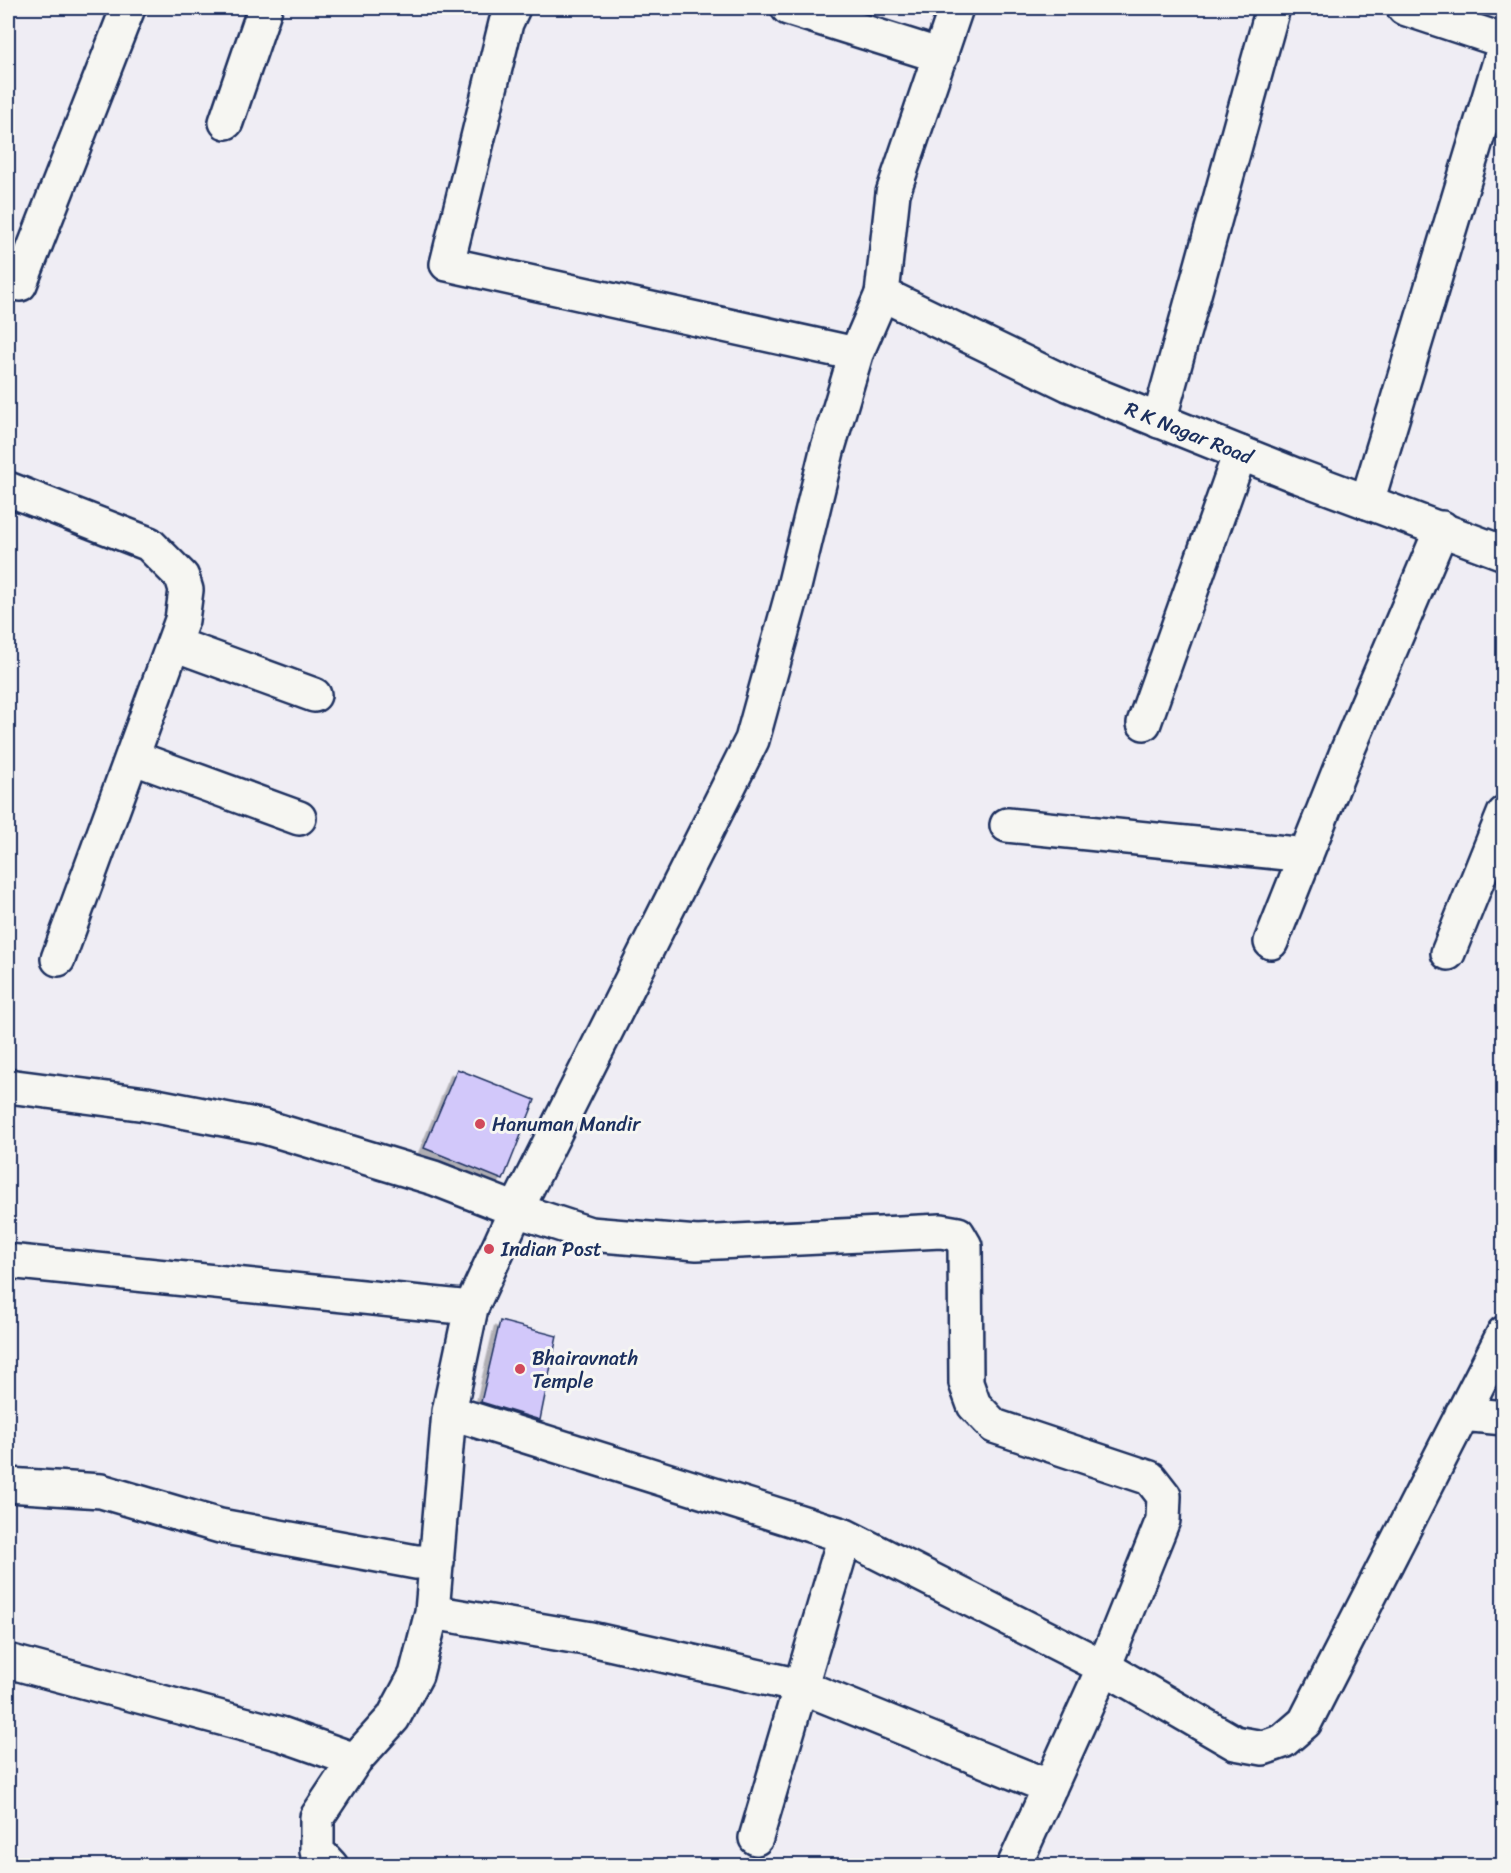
<svg xmlns="http://www.w3.org/2000/svg" width="1511" height="1873" font-family="Sriracha,sans-serif">
	<defs>
		<filter id="shadow"><feDropShadow dx="-5.5" dy="5.5" stdDeviation="0" flood-color="#0004"/></filter>
	</defs>
	<rect width="100%" height="100%" fill="#efedf4"/>
	<filter id="ink" filterUnits="userSpaceOnUse"><feTurbulence type="fractalNoise" baseFrequency=".0167" numOctaves="2"/><feDisplacementMap in="SourceGraphic" scale="12" xChannelSelector="R" yChannelSelector="G"/><feConvolveMatrix kernelMatrix="1 2 1 2 8 2 1 2 1" color-interpolation-filters="sRGB"/></filter>
	<g filter="url(#ink)">
		<!-- building -->
		<path fill="#d2c8fa" stroke="#1b2f5e" stroke-width="1.5" filter="url(#shadow)" d="M457,1069L535,1100L503,1180L424,1148Z
			M500,1321L557,1336L540,1420L481,1402Z"/>
		<g fill="none" stroke-linecap="round" stroke-linejoin="round">
			<defs>
				<path id="minor" d="M513,8L506,23L447,264L856,354
					M788,8L941,56
					M1404,8L1504,41
					M226,122L265,8
					M20,284L128,8
					M1159,421L1273,8
					M8,489L149,544L182,577L186,590L182,620L58,959
					M1367,502L1504,48
					M174,644L314,695
					M1144,723L1240,453
					M132,757L299,818
					M1007,825L1306,855
					M1271,942L1346,754L1442,528
					M1448,953L1504,814
					M8,1086L146,1104L265,1127L434,1178L516,1210L590,1234L697,1243L941,1231L958,1234L965,1246L966,1383L974,1405L994,1426L1150,1478L1164,1496L1163,1520L1104,1667L1014,1866
					M8,1261L471,1308
					M449,1412L845,1536L1104,1667L1235,1743L1263,1748L1283,1741L1305,1722L1504,1333
					M1462,1414L1504,1418
					M8,1485L101,1491L220,1526L416,1562H437
					M432,1612L591,1639L800,1686L1050,1787
					M8,1661L281,1734L355,1760
					M756,1838L845,1536
					M331,1866L317,1851V1817L355,1760L393,1718L416,1675L432,1612L449,1412L471,1308L516,1210L752,740L792,595L827,451L856,354L882,294"/>
				<g id="major">
					<path id="s1" d="M956,8L893,193L882,294L1068,384L1295,475L1504,553"/>
				</g>
			</defs>
			<!-- minor casing -->
			<use href="#minor" stroke="#1b2f5e" stroke-width="38"/>
			<!-- major casing -->
			<use href="#major" stroke="#1b2f5e" stroke-width="38"/>
			<!-- minor -->
			<use href="#minor" stroke="#f6f6f2" stroke-width="33"/>
			<!-- major -->
			<use href="#major" stroke="#f6f6f2" stroke-width="33"/>
		</g>
	</g>
	<!-- markers -->
	<g fill="#d1495b" stroke="#f6f6f2" stroke-width="2">
		<circle cx="480" cy="1124" r="6"/>
		<circle cx="489" cy="1249" r="6"/>
		<circle cx="520" cy="1369" r="6"/>
	</g>
	<g text-anchor="middle" stroke-width="6" stroke-linejoin="round" paint-order="stroke">
		<!-- street labels -->
		<g font-size="20" fill="#1b2f5e" stroke="#f6f6f2">
			<text dy="7" stroke="none"><textPath href="#s1" startOffset="634">R K Nagar Road</textPath></text>
		</g>
		<!-- poi labels -->
		<g font-size="20" fill="#1b2f5e" stroke="#f6f6f2" text-anchor="start">
			<text x="492" y="1131">Hanuman Mandir</text>
			<text x="501" y="1256">Indian Post</text>
			<text x="532" y="1365">Bhairavnath<tspan x="532" dy="23">Temple</tspan></text>
		</g>
	</g>
	<!-- margin -->
	<rect width="1511" height="1873" fill="none" stroke="#f6f6f2" stroke-width="30"/>
	<rect x="15" y="15" width="1481" height="1843" fill="none" stroke="#1b2f5e" stroke-width="2" filter="url(#ink)"/>
</svg>
